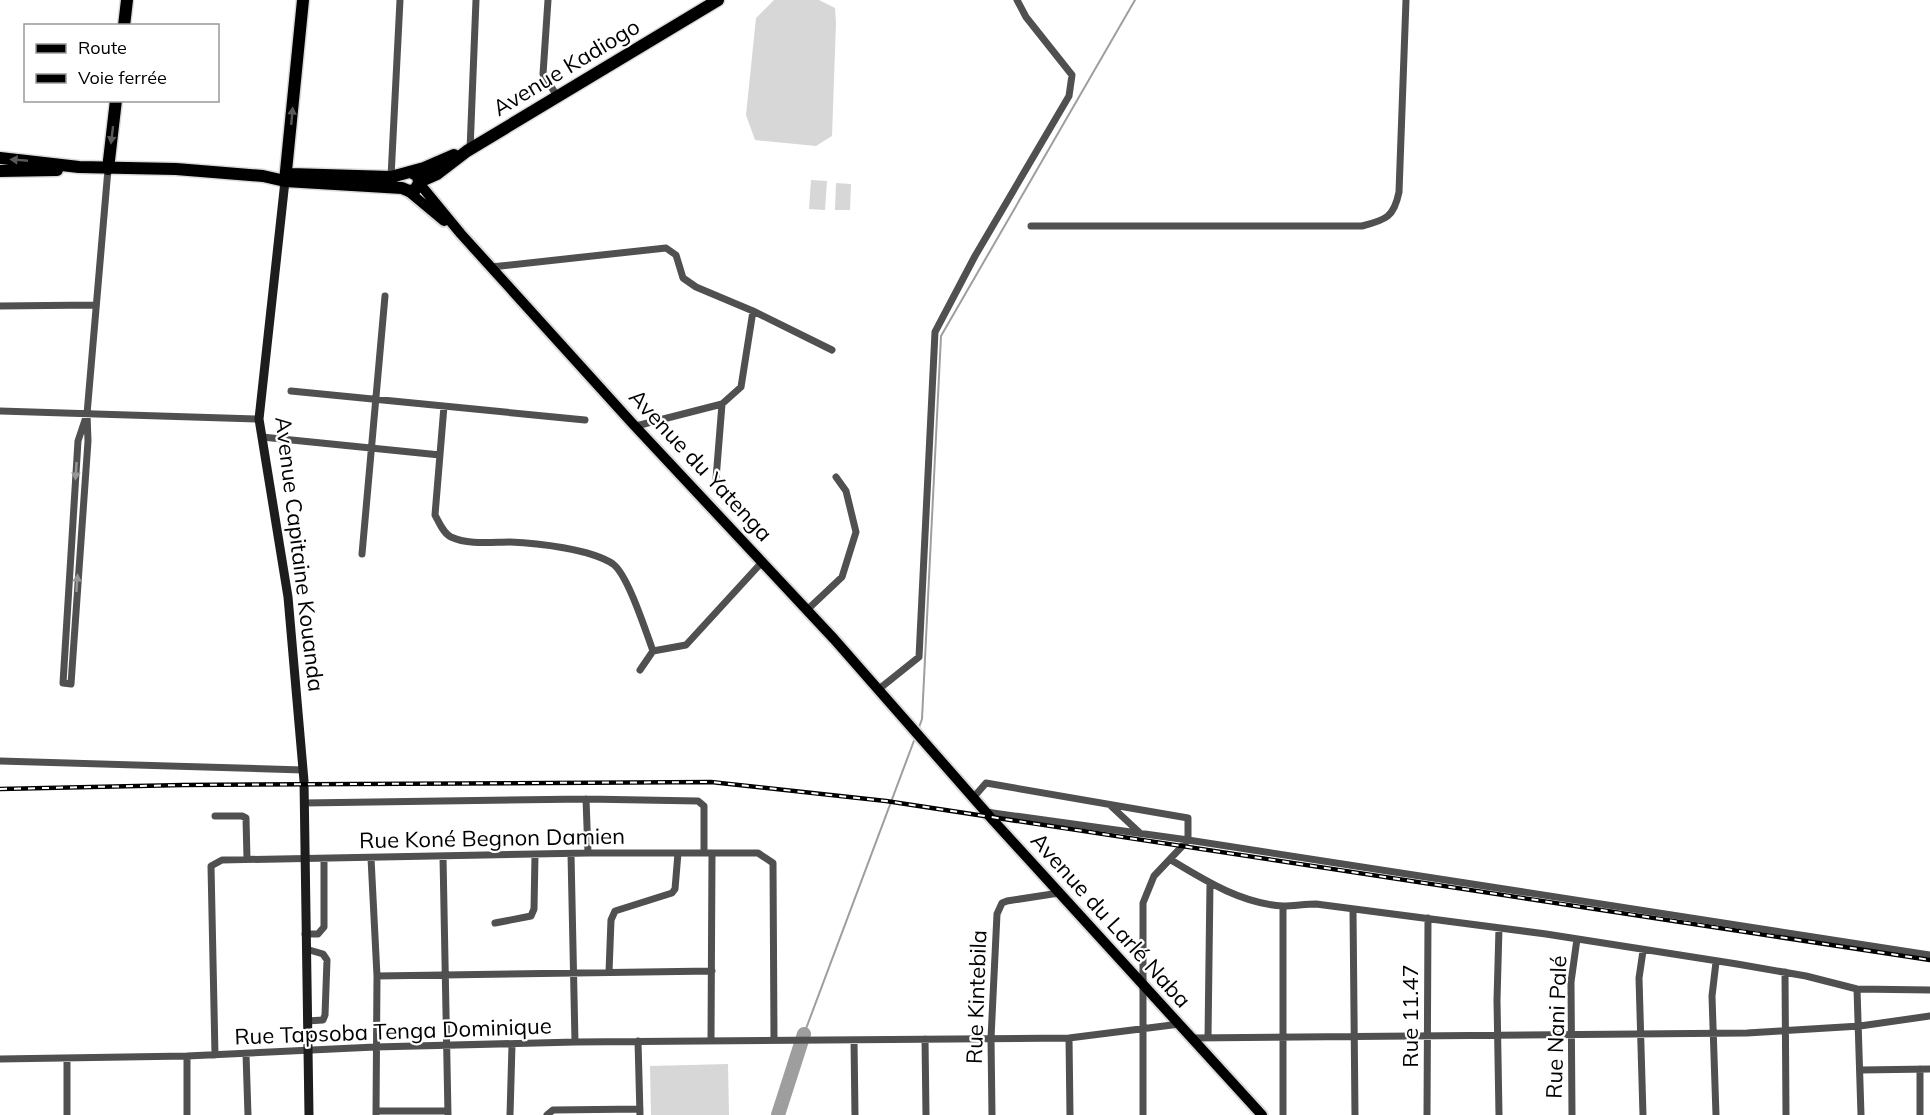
<svg xmlns="http://www.w3.org/2000/svg" width="1930" height="1115" font-family="Mulish,sans-serif">
	<rect width="100%" height="100%" fill="#fff"/>
	<!-- pitch -->
	<path fill="#d7d7d7" d="M774,0H819L835,8L836,23L832,136L816,146L755,140L746,115L756,18Z
		M811,180L827,181L825,210L809,209Z
		M836,183L851,184L850,210H835Z
		M728,1064L729,1115H651L650,1066Z"/>
	<g fill="none" stroke-linecap="round" stroke-linejoin="round">
		<!-- stream -->
		<path stroke="#9e9e9e" stroke-width="2" d="M918,730L922,719L941,336L1135,0
			M804,1034L915,738"/>
		<!-- river -->
		<path stroke="#9e9e9e" stroke-width="14" d="M778,1115L804,1034"/>
		<defs>
			<path id="primary" d="M419,183L461,234L632,423L834,639L991,818L1262,1115
				M408,191L444,221"/>
			<path id="highway" d="M124,26L127,0
				M0,158L79,167L176,169L263,176L285,181L402,188L409,191L415,190L419,183L418,176L411,172
				M108,169L116,100
				M0,171L57,170
				M290,174L391,177L424,168L454,155
				M285,181L303,0
				M419,182L437,174L467,151L718,0"/>
		</defs>
		<!-- primary casing -->
		<use href="#primary" stroke="#dbdbdb" stroke-width="14"/>
		<!-- highway casing -->
		<use href="#highway" stroke="#dbdbdb" stroke-width="15"/>
		<!-- street -->
		<path stroke="#505050" stroke-width="7" d="M548,0L543,74L557,96
			M470,150L476,0
			M391,177L400,0
			M1031,226H1362C1386,220 1394,217 1399,192L1406,0
			M491,267L666,248L676,255L683,278L696,287L753,311L832,350
			M0,306L95,305
			M291,391L585,420
			M444,406L435,515C439,522 443,533 451,537C468,545 492,542 510,542C537,543 591,549 613,564C628,575 646,632 653,651L640,670
			M0,411L259,419
			M87,414L78,441L63,683L71,684L88,441L87,414L108,169
			M636,426L722,404L741,387L753,311
			M262,437L440,455
			M716,479L722,404
			M362,554L385,296
			M807,610L842,577L856,532L846,491L836,477
			M653,651L686,645L763,561
			M879,689L919,657L935,332L975,256L1069,96L1072,75L1026,17L1017,0
			M0,761L303,770
			M973,798L986,783L1188,818V840L1154,876L1143,903V1115
			M586,799L588,853
			M304,803L586,799L698,801L704,806V853
			M1111,806L1140,833
			M986,812L1188,840L1930,955
			M215,816H242L246,818L247,859
			M571,854L575,1042
			M443,857L448,1115
			M371,858L377,976L376,1115
			M1171,860C1204,880 1242,904 1283,906C1294,906 1305,904 1316,904L1546,934L1737,964L1806,976L1857,989L1930,990
			M1353,910L1355,1115
			M495,923L531,916L534,909L535,855
			M305,934H318L324,927V859
			M306,949L323,954L327,960L325,1015L323,1020L307,1021
			M609,972L611,920L615,911L672,893L675,889L678,853
			M1785,972L1786,1115
			M377,976L712,971
			M1857,989L1861,1115
			M1069,1038L1070,1115
			M1193,1038L1747,1033L1860,1026L1930,1016
			M1208,1038L1210,883
			M925,1039L926,1115
			M711,1040L712,853
			M854,1040L855,1115
			M638,1041L640,1115
			M246,1054L248,1115
			M215,1055L211,866L222,860L588,853H758L773,863L774,1039
			M187,1056V1115
			M67,1058V1115
			M0,1059L187,1056L375,1047L575,1042L1069,1038L1180,1024
			M1861,1070L1930,1069
			M376,1111H448
			M510,1115L512,1045
			M547,1115L553,1110L640,1109
			M992,1115L991,1038L997,914L1002,903L1007,901L1059,893
			M1283,1115V906
			M1427,1115L1428,918
			M1499,1115L1497,1000L1499,928
			M1572,1115L1571,982L1577,939
			M1643,1115L1639,978L1643,951
			M1716,1115L1712,996L1716,962
			M1920,1115V1069"/>
		<!-- secondary -->
		<path stroke="#1d1d1d" stroke-width="9" d="M285,181L259,419L288,597L304,781L309,1115"/>
		<!-- primary -->
		<use href="#primary" stroke="#000" stroke-width="10"/>
		<!-- highway -->
		<use href="#highway" stroke="#000" stroke-width="12"/>
		<defs>
			<path id="rail" d="M0,789L183,785L711,782L886,801L1930,960"/>
		</defs>
		<!-- rail casing -->
		<use href="#rail" stroke="#000" stroke-width="4.5"/>
		<!-- rail -->
		<use href="#rail" stroke="#fff" stroke-width="2" stroke-dasharray="7" stroke-linecap="butt"/>
	</g>
	<!-- one-way arrows -->
	<defs><path id="oneway-solid" d="M-6-.8H1V-3.2L6.5 0L1 3.2V.8H-6Z" transform="scale(1.5)"/></defs>
	<g fill="#595959">
		<use href="#oneway-solid" transform="translate(292 116) rotate(-85)"/>
		<use href="#oneway-solid" transform="translate(112 135) rotate(97)"/>
		<use href="#oneway-solid" transform="translate(19 160) rotate(-175)"/>
	</g>
	<g fill="#969696">
		<use href="#oneway-solid" transform="translate(76 471) rotate(94)"/>
		<use href="#oneway-solid" transform="translate(77 583) rotate(-86)"/>
	</g>
	<g text-anchor="middle" stroke-width="4.5" stroke-linejoin="round" paint-order="stroke">
		<!-- street labels -->
		<g font-size="22" fill="#000" stroke="#fff">
			<text transform="translate(566 67) rotate(-31)" y="8">Avenue Kadiogo</text>
			<text transform="translate(701 465) rotate(47)" y="8">Avenue du Yatenga</text>
			<text transform="translate(300 554) rotate(83)" y="8">Avenue Capitaine Kouanda</text>
			<text transform="translate(492 838) rotate(-1)" y="8">Rue Koné Begnon Damien</text>
			<text transform="translate(1111 920) rotate(48)" y="8">Avenue du Larlé Naba</text>
			<text transform="translate(976 997) rotate(-88)" y="8">Rue Kintebila</text>
			<text transform="translate(1410 1016) rotate(-90)" y="8">Rue 11.47</text>
			<text transform="translate(1556 1027) rotate(-88)" y="8">Rue Nani Palé</text>
			<text transform="translate(393 1031) rotate(-2)" y="8">Rue Tapsoba Tenga Dominique</text>
		</g>
	</g>
	<!-- legend -->
	<rect x="24" y="24" width="195" height="78" fill="#ffffff" stroke="#999999" stroke-width="1.5"/>
	<rect x="36" y="44" width="30" height="9" fill="#000000" stroke="#999999" stroke-width="1.5"/>
	<text x="78" y="54" font-size="18" fill="#000000">Route</text>
	<rect x="36" y="74" width="30" height="9" fill="#000000" stroke="#999999" stroke-width="1.5"/>
	<text x="78" y="84" font-size="18" fill="#000000">Voie ferrée</text>
</svg>
